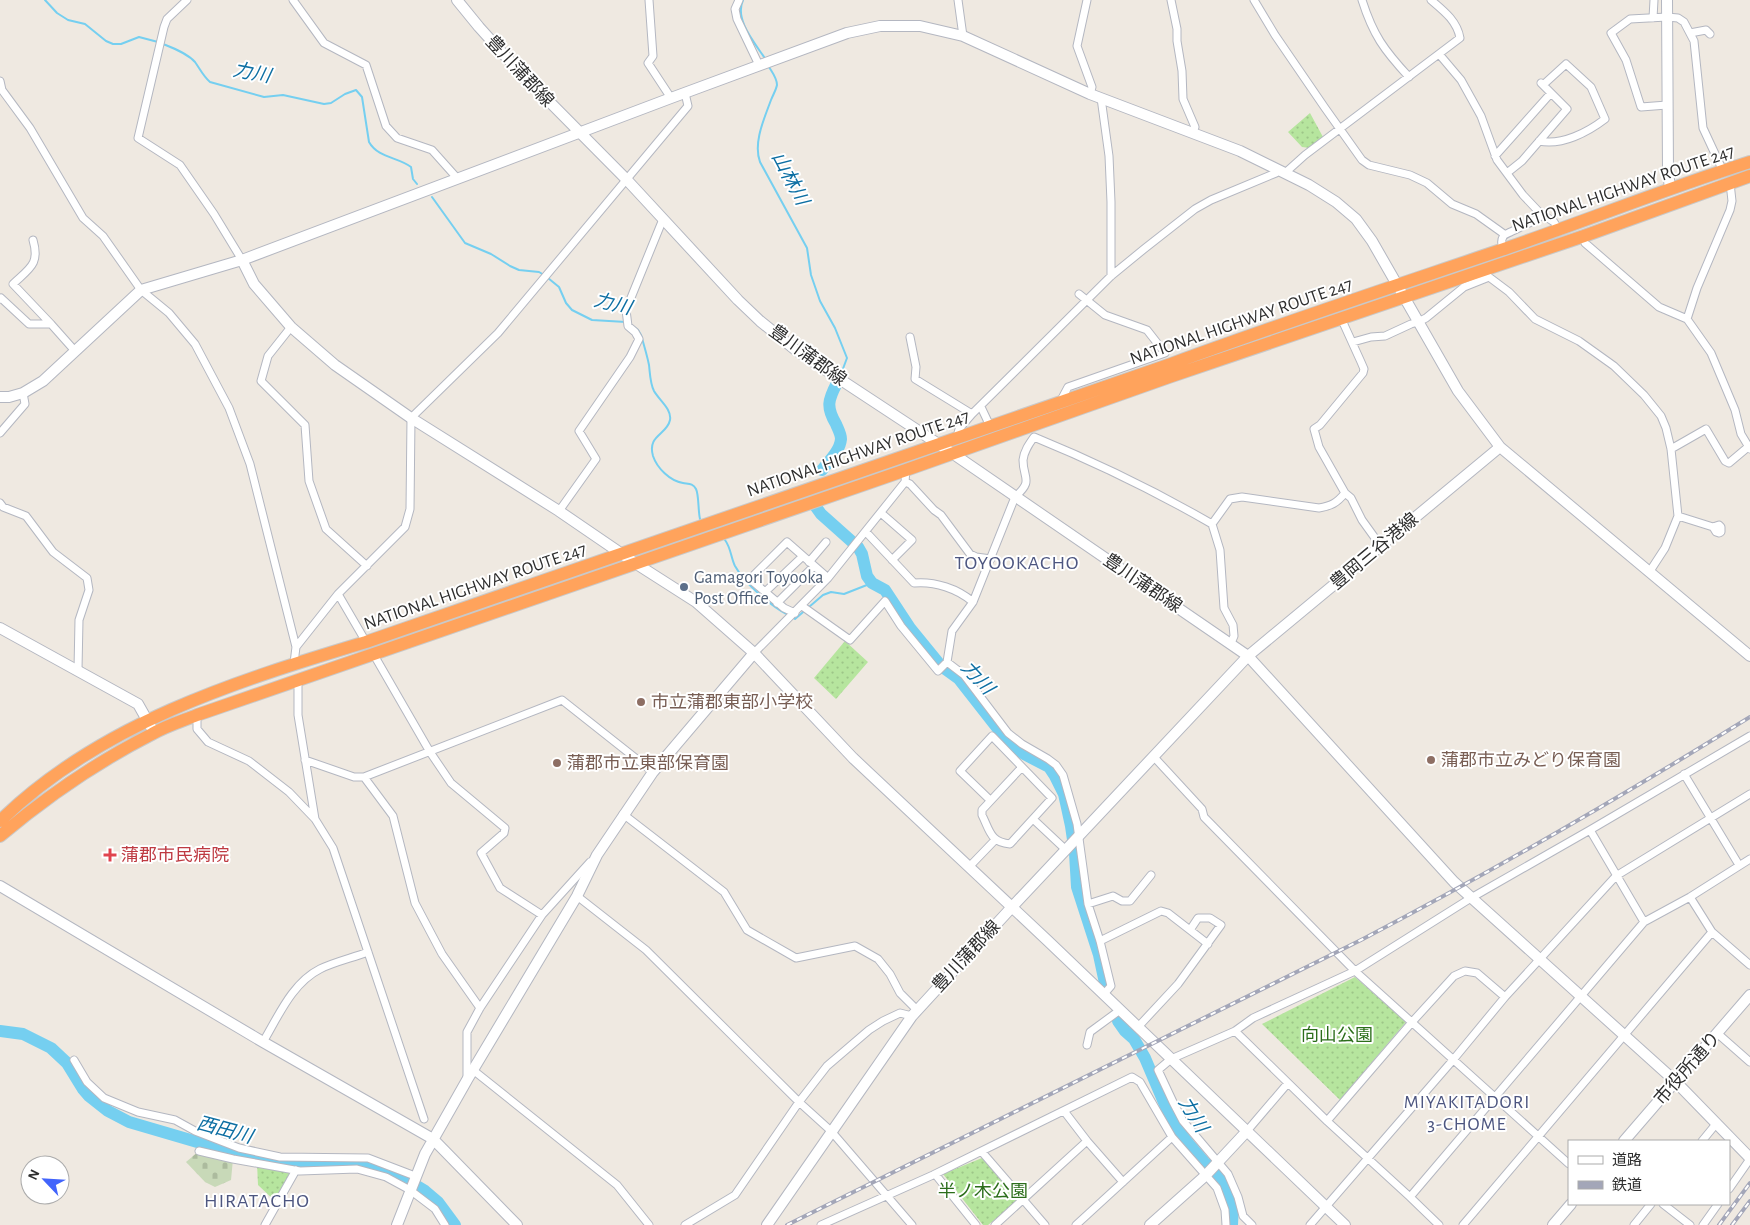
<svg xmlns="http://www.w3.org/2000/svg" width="1750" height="1225" font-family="'Alegreya Sans','Noto Sans JP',sans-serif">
	<defs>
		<pattern id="grass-dots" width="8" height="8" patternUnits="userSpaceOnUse" patternTransform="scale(1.25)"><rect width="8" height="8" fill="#b6e59e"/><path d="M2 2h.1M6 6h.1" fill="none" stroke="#9dc588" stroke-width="1.8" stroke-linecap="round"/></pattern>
		<pattern id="cemetery-stones" width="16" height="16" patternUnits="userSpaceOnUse" patternTransform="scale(1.25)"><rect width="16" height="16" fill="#c8d9b8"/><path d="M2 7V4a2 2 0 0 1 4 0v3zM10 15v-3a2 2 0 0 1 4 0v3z" fill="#acbb9e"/></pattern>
	</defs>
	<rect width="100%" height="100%" fill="#efe9e1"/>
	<!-- grass -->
	<path fill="url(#grass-dots)" d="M1310,113L1323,137L1310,148L1302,147L1288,132Z
		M845,641L868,662L836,699L814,678Z
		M1355,977L1406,1022L1340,1100L1262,1024Z
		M982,1158L1021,1199L988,1225H983L943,1174Z
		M257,1163L296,1170L277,1203L258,1185Z"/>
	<!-- cemetery -->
	<path fill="url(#cemetery-stones)" d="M199,1151L233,1159L231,1180L215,1187L205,1182L186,1162Z"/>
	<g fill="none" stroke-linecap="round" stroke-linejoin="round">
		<!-- stream -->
		<path stroke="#75cff0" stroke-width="2" d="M45,0L57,13L68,20L85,24L106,41L113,44H121L139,37L158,42
			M743,0C734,20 755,43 766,60
			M163,44C173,48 187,53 195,62C200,69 203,76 210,82L264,97L283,95L324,104L331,103L345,94L356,90L362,97L369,142C378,158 398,157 411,167L413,179L417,184
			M769,67C772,72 777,78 777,85C776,90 773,95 771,100C764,119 753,143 760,162L807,248L811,275L820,301L835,328L847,358L841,374
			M432,197L465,243L491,254L510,266L519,270L539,272L544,275
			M548,278L559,287L566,303L572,310L592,320L626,322
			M630,324L638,330L641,335C644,345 647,355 649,365C650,373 650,383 654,391C659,400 672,409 670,420C667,435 647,435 653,456C657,468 670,481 683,483C688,484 693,483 696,489C699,495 698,511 700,519
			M725,540C731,548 731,558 735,566C745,584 770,605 788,615
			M792,617L795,619L823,595L831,592L844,594L872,583"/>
		<!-- river -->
		<path stroke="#75cff0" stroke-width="12" d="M822,470C829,461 840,451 841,439C841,434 838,429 836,424C826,407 828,400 837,383
			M816,507L821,514L858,547L862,554L867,576L872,583L885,590L910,628L941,666L959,679L1006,739L1024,754L1049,767L1055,776L1064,794L1071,826L1075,853L1077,887L1099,955L1105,983
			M1118,1021L1125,1031L1134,1039L1145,1058L1171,1119L1187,1142L1204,1162L1224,1180L1233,1205L1232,1225
			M0,1031L23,1034L51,1048L67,1063L83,1089L89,1096L108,1111L129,1122L228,1151L282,1164L303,1165L357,1163L400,1176L425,1191L438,1202L455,1225"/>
		<defs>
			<path id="street" d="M187,0L167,19L164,27L138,138L180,165L214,214L242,260
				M293,0L324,43L366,65L386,126L397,138L432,150L457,178
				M649,0L653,56L648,63L671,98
				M739,0L735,9L737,19L759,65
				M958,0L963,36
				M1087,0L1077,46L1092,87L1090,94
				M1171,0L1177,29V41L1182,71L1183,99L1195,127L1193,133
				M1254,0L1275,35L1325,108L1362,160L1369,165L1410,175L1427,183L1452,204L1476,214L1504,234
				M1362,0C1373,35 1384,50 1409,77
				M1653,18L1654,0
				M1690,33L1706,30L1710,34
				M1439,54L1461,80L1481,116L1497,160L1523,195L1540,213L1554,222L1558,229
				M0,81L2,90L30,128L83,218L103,236L141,290L169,313L195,344L229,408L250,464L296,647L294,663
				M1101,98L1109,156L1111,202V276
				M1667,105L1641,107L1626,60L1611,33L1630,19L1667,17L1678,18L1684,22L1694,41L1703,128L1723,171
				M1539,141C1562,146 1588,132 1605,119L1591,87L1566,64L1543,85
				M1495,156L1551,93
				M1285,173L1305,155L1460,38C1457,21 1444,11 1431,0
				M1507,173L1522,161L1567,109L1541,83
				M1584,236L1585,243L1659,307L1687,319L1711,353L1735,410L1741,434L1750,449
				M1503,249C1502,246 1501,240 1503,237C1504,233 1534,223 1542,215
				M1481,271L1509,292L1535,319L1579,341L1614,366L1644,395L1661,416L1666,428L1671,449L1678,516L1665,548L1650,571
				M0,299L1,298L29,324H51L13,284C30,268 40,264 33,240
				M1341,318L1361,362L1364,369L1363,373L1320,425L1314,429L1319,447L1345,493L1351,498L1362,520L1380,545
				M1687,319L1697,288L1730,210L1732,201L1730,183
				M51,324L75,351
				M291,327L268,356L261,381L305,425L309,481L326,529L367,566
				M910,337L916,367L915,379L972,414
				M1353,342L1371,337L1385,336L1411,324L1418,322L1426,318L1464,287L1489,277
				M1060,402L1068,387L1165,353L1147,330L1105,315L1079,294
				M981,407L990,426
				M0,433L25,404L23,393
				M957,437L959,429L972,414L1111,276L1144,249L1195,209L1211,200L1276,173L1278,169
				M1671,449L1706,429L1725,461L1729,463L1748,447
				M905,482L910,484L934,510L941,515L970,554L976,557L991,559
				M0,503L3,507L26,516L53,552L87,578L89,590L79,620L78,669
				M559,511L596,459L579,431L630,357L639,339L635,332L628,326L626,310L663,219
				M881,513L912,540L892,560
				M1678,516L1713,527L1719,525L1721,527V532L1719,533L1716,532L1713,527
				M1212,524L1230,499L1242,497L1319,508C1331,506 1337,503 1345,493
				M866,532L914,583C935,581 958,589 973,602
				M809,562L826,542
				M765,592L803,556
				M338,594L366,642
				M777,603L814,566
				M802,606L850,640L885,601L901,626L938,671L947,662L964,675L1008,733L1022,744L1048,759L1056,765L1063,775L1077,824L1088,904L1100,941L1111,986L1104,994
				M795,613L784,608L750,579L787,542L828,578
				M296,647L338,594L405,527L410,509L411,418L498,333L688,106L685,93
				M754,653L828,578L905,482L906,470
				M374,655L430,752L451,783L505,828L504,833L481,853L500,888L542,915
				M947,662L952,631L973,602L1015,497C1034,480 1023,479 1023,460C1024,451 1029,444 1034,437C1095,462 1155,491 1212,524L1220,550L1224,608L1233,625L1234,636L1231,643
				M298,680V715L315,819
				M197,715V729L208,742L249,761L289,792L315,819L333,848L424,1119
				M1154,757L1202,809L1204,817L1355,971L1569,1164
				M305,760L354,777H364L562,700L653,772
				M1684,774L1739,865
				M364,777L393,816L415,903L442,954L480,1008
				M990,800L960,771L992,736L1052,798L1010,844C990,842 990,831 982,815V810L1022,767
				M623,814L724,892L747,930L796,958L855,946L878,959L890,974L900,993L917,1010
				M1033,819L1066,850
				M1590,830L1644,922
				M969,867L995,840
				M577,896L646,950L799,1102L831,1131L912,1225
				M1690,897L1712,932L1750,965
				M1088,904L1113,896L1122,901H1130L1151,875
				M1100,941L1161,911L1168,913L1208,944
				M1138,1027L1178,984L1221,925L1210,918H1198L1190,930
				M1235,1031L1327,1121L1410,1197L1439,1225
				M1717,1033L1750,1062
				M263,1042C278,1017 292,983 320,969C334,962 352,958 368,952
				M1087,1045L1090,1032L1120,1010
				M74,1060L87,1082L104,1098L138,1112L175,1120L195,1131L239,1148L280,1157L368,1158L415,1176
				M473,1070L617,1185L649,1225
				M467,1079V1032L480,1008L542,915L590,862
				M1327,1121L1413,1021L1454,976L1465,971L1477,973L1505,997
				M1247,1131L1288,1083
				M1087,1141L1123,1182
				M1702,1141L1716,1124
				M199,1151L233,1159L300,1171L357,1169L386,1177L410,1190L435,1209L445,1225
				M982,1152L1045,1225
				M935,1174L976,1225
				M1729,1189L1750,1159
				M1410,1197L1644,922L1690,897L1750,859
				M1663,1204L1690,1225
				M265,1225L296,1170
				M685,1225L735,1195L799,1102L827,1066L869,1030L883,1021L900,1013L912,1016
				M821,1225L933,1175L1132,1077L1140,1082L1172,1137L1217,1188L1225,1210L1226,1225
				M995,1225L1087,1141L1064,1111
				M1076,1225L1172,1137
				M1252,1225L1243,1216L1238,1197L1228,1174L1183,1121L1173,1102L1158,1070L1171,1059L1235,1031L1253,1018L1355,971L1471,898L1590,830L1750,736
				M1310,1225L1453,1060L1505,997L1616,876L1750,794
				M1463,1225L1712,932
				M1634,1225L1651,1204
				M1703,1225L1718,1204"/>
			<path id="secondary" d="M457,0L479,27L516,68L627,180L738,300L760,321L797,351L952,453L1248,656L1454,882L1675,1081L1750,1158
				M1667,0L1668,171L1670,189
				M242,260L254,284L291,327L335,365L411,418L559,511L635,563L696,602L754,653L853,758L1048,941L1345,1225
				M0,397H9L23,393L43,381L141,290L242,260L671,98L847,33L880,26H920L963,36L1090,94L1240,151L1309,185L1336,202L1356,219L1372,241L1458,391L1500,447L1750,656
				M0,628L138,704L151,727
				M0,886L263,1042L433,1139L517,1225
				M1624,1141L1750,995
				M397,1225L425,1154L467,1080L577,896L597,855L653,772L754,653
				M767,1225L912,1016L1012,907L1248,656L1500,447
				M1150,1225L1205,1176L1247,1131
				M1553,1225L1571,1204"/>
			<path id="highway" d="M0,821C99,724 236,681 366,642L1171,364C1282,323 1395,286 1507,248C1588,220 1668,188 1750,162
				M0,836C45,798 99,761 152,734C166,726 182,721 197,715L906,470L1169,377L1584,236L1750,176"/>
		</defs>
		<!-- street casing -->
		<use href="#street" stroke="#b4b7c1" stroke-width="9"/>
		<!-- secondary casing -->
		<use href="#secondary" stroke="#b4b7c1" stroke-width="12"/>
		<!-- highway casing -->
		<use href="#highway" stroke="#c9c9c9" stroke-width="14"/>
		<!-- street -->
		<use href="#street" stroke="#fff" stroke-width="7"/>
		<!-- secondary -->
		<use href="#secondary" stroke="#fff" stroke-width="10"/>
		<!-- highway -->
		<use href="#highway" stroke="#ffa35c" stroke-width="12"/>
		<defs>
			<path id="rail" d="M787,1225L1363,939C1495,870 1624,795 1750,717
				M1719,1225L1750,1183
				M1732,1225L1750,1201"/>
		</defs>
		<!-- rail casing -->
		<use href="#rail" stroke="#a3a6b8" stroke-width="4"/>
		<!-- rail -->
		<use href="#rail" stroke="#fff" stroke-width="2" stroke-dasharray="5.5" stroke-linecap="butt"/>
	</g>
	<!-- markers -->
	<circle fill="#5c6f8a" stroke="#fff" stroke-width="2" cx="684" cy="587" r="5"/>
	<g fill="#8d6e63" stroke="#fff" stroke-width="2">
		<circle cx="641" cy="702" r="5"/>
		<circle cx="1431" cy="760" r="5"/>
		<circle cx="557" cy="763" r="5"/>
	</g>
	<path fill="#e0444e" stroke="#fff" stroke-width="2" d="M107.5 847.5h5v5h5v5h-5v5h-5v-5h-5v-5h5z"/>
	<g text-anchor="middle" stroke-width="4" stroke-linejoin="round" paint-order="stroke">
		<!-- street labels -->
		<g font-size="18" fill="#2e2e2e" stroke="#fff">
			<text transform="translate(520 71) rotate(47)" y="6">豊川蒲郡線</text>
			<text transform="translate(1623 188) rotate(-19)" y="6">NATIONAL HIGHWAY ROUTE 247</text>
			<text transform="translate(1241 321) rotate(-19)" y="6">NATIONAL HIGHWAY ROUTE 247</text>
			<text transform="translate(808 355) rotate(36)" y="6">豊川蒲郡線</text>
			<text transform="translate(858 453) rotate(-19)" y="6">NATIONAL HIGHWAY ROUTE 247</text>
			<text transform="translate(1374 551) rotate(-40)" y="6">豊岡三谷港線</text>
			<text transform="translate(1143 583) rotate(34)" y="6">豊川蒲郡線</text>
			<text transform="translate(475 586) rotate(-19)" y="6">NATIONAL HIGHWAY ROUTE 247</text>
			<text transform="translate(966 956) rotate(-47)" y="6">豊川蒲郡線</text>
			<text transform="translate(1687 1068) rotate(-49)" y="6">市役所通り</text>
		</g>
		<!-- service labels -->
		<g font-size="18" fill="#4e5e75" stroke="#fff" text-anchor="start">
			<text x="694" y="583">Gamagori Toyooka<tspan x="694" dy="21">Post Office</tspan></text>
		</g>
		<!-- education labels -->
		<g font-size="18" fill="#785e54" stroke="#fff" text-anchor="start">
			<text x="651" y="708">市立蒲郡東部小学校</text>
			<text x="1441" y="766">蒲郡市立みどり保育園</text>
			<text x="567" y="769">蒲郡市立東部保育園</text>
		</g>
		<!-- health labels -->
		<g font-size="18" fill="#be3a42" stroke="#fff" text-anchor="start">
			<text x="121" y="861">蒲郡市民病院</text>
		</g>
		<!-- park labels -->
		<g font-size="18" fill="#2c6e1b" stroke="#fff">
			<text x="1337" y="1041">向山公園</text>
			<text x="983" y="1197">半ノ木公園</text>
		</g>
		<!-- water labels -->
		<g font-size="19" font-style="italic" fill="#0d6fa3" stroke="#fff">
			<text transform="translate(252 72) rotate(11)" y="7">力川</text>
			<text transform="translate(791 178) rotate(62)" y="7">山林川</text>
			<text transform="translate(613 303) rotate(14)" y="7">力川</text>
			<text transform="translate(978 677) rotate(47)" y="7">力川</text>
			<text transform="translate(1194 1114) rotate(58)" y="7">力川</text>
			<text transform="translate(225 1129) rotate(15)" y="7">西田川</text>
		</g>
		<!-- neighbourhood labels -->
		<g font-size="19" letter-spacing="1" fill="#4d5680" stroke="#fff">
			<text x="1467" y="1108">MIYAKITADORI<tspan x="1467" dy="22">3-CHOME</tspan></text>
		</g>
		<!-- quarter labels -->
		<g font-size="20" letter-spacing="1" fill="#4d5680" stroke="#fff">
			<text x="1017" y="569">TOYOOKACHO</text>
			<text x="257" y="1207">HIRATACHO</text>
		</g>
	</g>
	<!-- legend -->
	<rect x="1568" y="1140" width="162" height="65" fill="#ffffff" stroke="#ababab"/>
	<rect x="1578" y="1156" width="25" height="8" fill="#ffffff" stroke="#ababab"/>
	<text x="1612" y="1165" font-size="15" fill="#2e2e2e">道路</text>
	<rect x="1578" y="1181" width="25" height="8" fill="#a3a6b8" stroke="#ababab"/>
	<text x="1612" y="1190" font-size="15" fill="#2e2e2e">鉄道</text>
	<!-- north arrow -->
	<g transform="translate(45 1180) rotate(295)"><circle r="24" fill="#ffffff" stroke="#ababab"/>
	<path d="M0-4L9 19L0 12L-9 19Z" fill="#4264fb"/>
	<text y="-8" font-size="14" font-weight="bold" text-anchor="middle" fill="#2e2e2e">N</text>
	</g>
</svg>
